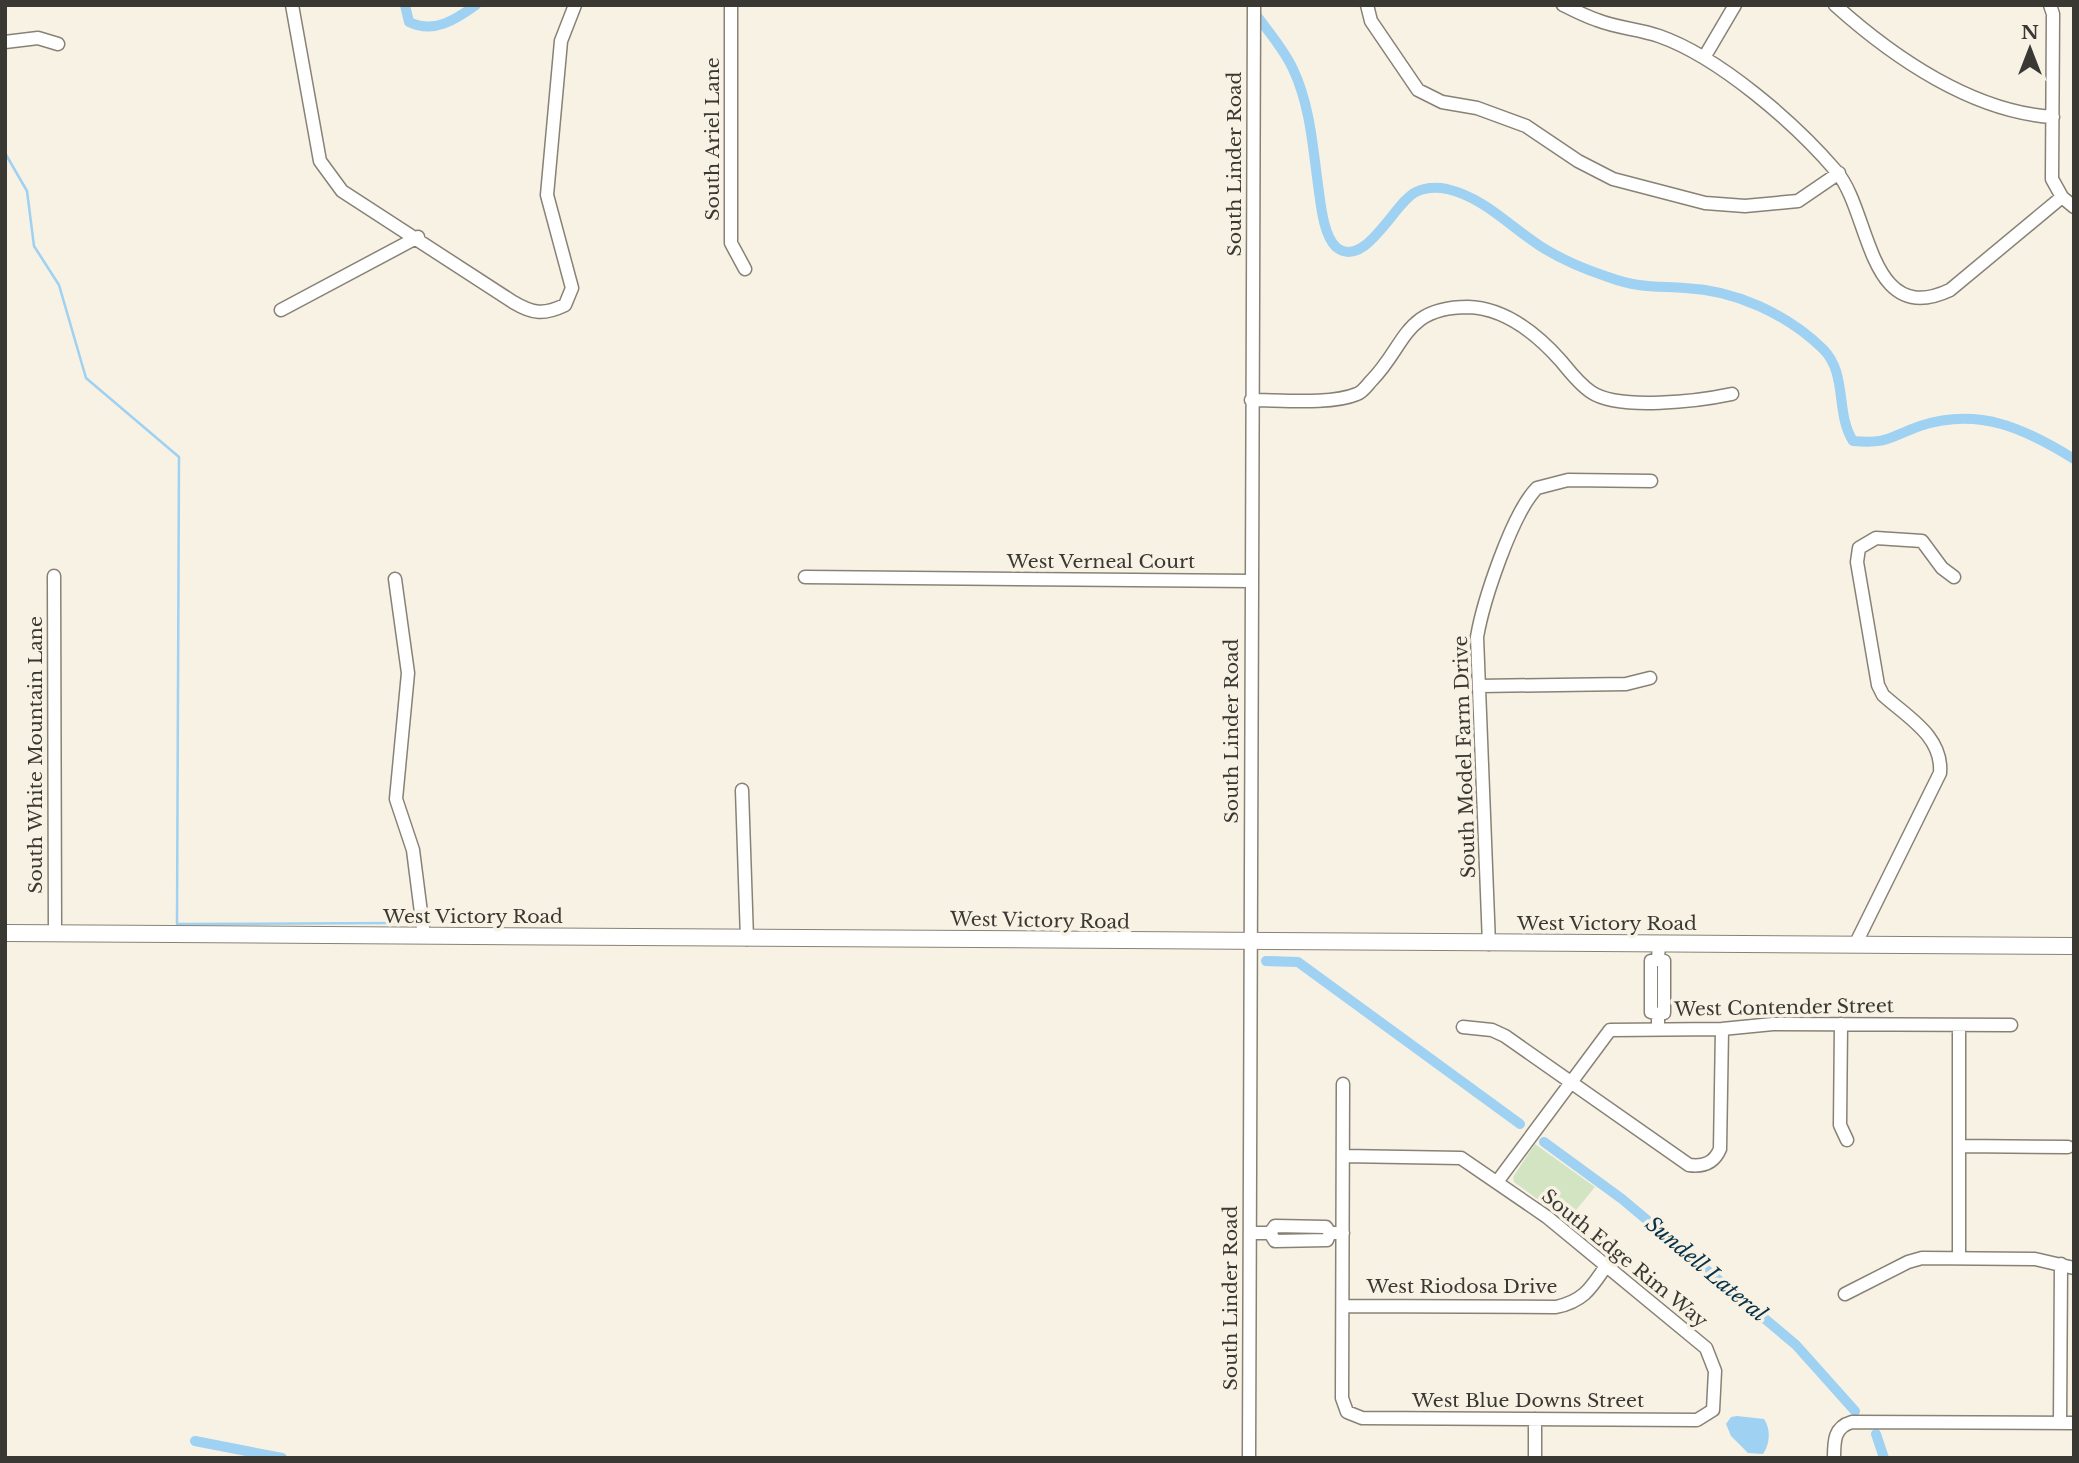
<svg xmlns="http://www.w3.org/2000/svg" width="2079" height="1463" font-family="'Libre Baskerville',serif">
	<rect width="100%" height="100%" fill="#f8f2e4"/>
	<!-- green -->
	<path fill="#d3e4c3" d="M1535,1144L1595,1187L1567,1221L1514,1182L1513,1177Z"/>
	<!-- water -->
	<path fill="#9ed1f2" d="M1737,1416L1764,1419C1771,1429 1770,1444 1763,1454L1748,1453L1731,1436L1726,1424L1731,1417Z"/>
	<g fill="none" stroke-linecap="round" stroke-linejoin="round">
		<!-- stream -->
		<path stroke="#9ed1f2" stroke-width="2.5" d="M5,153L27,191L34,246L59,285L86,378L179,457L177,924L397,923"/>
		<!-- canal -->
		<path stroke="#9ed1f2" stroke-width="10" d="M405,5L409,22C434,34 455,20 476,5
			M1254,12C1267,30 1284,49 1293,69C1311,107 1313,151 1319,192C1321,207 1324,236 1336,247C1365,271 1395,201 1416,192C1426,187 1436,187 1447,189C1486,198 1512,229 1545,249C1563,260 1587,270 1608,277C1638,288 1654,286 1685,288C1735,290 1787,314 1823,349C1848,374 1835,413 1853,441C1889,444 1889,437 1920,426C1979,407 2024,428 2074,459
			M1266,961L1298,962L1520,1124
			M1544,1142L1622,1199L1796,1345L1855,1411
			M1876,1434L1884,1458
			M195,1441L282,1458"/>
		<defs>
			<path id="minor" d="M292,5L320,161L342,191L513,302C533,314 544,315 565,305L572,288L547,195L561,41L575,5
				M731,5V243L745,269
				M1367,5L1371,21L1418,90L1442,102L1477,108L1526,126L1578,161L1613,179L1705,203L1745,206L1798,201L1839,173
				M1563,5C1574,10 1585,16 1597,20C1617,28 1639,29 1659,36C1719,57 1795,123 1836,171C1871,211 1867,329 1950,290L2062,197
				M1835,5C1894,58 1973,112 2053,117
				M2050,5L2053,14L2052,179L2062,197L2074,207
				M5,42L38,38L58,44
				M1705,56L1735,5
				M281,310L418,237
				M1251,400C1281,400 1331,405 1357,394C1363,392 1368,384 1372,380C1406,345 1404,307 1468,307C1506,308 1537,334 1561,361C1570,372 1579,384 1591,392C1619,411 1699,401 1732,394
				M54,576L55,934
				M805,577L1251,581
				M395,579L408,673L396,799L413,850L424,936
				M1479,686L1626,684L1650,678
				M742,790L747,939
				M1489,944L1477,637C1483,602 1512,513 1537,488L1568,480L1651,481
				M1855,945L1940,773C1943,736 1907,717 1883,695L1878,685L1857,562L1859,548L1876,538L1922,541L1942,568L1954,577
				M1658,1014L1651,1012V961L1658,959
				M1841,1024L1840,1125L1847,1140
				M1463,1027L1492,1030L1505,1036L1689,1165C1704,1167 1714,1163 1720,1149L1722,1029
				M1658,1029V1014L1664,1013V961L1658,959L1659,944
				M1961,1146L2068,1147
				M1343,1156L1461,1158L1547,1217L1706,1348L1715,1371L1713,1410L1697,1420L1362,1418L1347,1412L1342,1398L1343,1084
				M1497,1182L1610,1030L1722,1029L1773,1024L2011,1025
				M1250,1233H1270L1275,1226L1326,1227L1330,1233H1343
				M1270,1233L1275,1241L1327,1240L1330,1233
				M1959,1258V1025
				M1845,1294L1908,1262L1922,1258L2035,1259L2074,1268
				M1343,1306L1556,1307C1584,1301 1591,1288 1606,1266
				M2060,1423L2061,1264
				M1249,1458L1254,5
				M1535,1458V1419
				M1834,1458C1834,1441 1834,1427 1852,1422L2074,1423"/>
			<path id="major" d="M5,933L2074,946"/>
		</defs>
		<!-- minor casing -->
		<use href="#minor" stroke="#888276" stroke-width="15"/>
		<!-- major casing -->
		<use href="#major" stroke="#888276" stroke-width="18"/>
		<!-- minor -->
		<use href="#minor" stroke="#fff" stroke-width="12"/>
		<!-- major -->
		<use href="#major" stroke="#fff" stroke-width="16"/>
	</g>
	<g text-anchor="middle" stroke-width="7" stroke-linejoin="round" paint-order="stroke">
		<!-- street labels -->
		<g font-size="19" fill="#3a3833" stroke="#f8f2e4">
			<text transform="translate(712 139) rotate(-90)" y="7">South Ariel Lane</text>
			<text transform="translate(1234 164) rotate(-90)" y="7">South Linder Road</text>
			<text x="1101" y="568">West Verneal Court</text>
			<text transform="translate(1231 731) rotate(-90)" y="7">South Linder Road</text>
			<text transform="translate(35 755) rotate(-90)" y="7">South White Mountain Lane</text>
			<text transform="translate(1464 757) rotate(-92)" y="7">South Model Farm Drive</text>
			<text x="473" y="923">West Victory Road</text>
			<text transform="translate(1040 920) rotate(1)" y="7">West Victory Road</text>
			<text x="1607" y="930">West Victory Road</text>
			<text transform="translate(1784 1007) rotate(-1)" y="7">West Contender Street</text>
			<text transform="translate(1625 1258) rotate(39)" y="7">South Edge Rim Way</text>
			<text x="1462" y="1293">West Riodosa Drive</text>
			<text transform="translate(1230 1298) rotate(-90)" y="7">South Linder Road</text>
			<text x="1528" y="1407">West Blue Downs Street</text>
		</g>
		<!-- water labels -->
		<g font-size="21" font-style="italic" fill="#073248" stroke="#f8f2e4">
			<text transform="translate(1706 1269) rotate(40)" y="7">Sundell Lateral</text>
		</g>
	</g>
	<!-- border -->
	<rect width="2079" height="1463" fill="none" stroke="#3a3833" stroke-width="14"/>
	<!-- north arrow -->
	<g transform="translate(2030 49)" stroke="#f8f2e4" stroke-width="5" paint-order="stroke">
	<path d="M0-5L12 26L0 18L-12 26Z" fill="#3a3833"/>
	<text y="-10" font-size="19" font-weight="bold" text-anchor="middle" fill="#3a3833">N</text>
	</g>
</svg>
